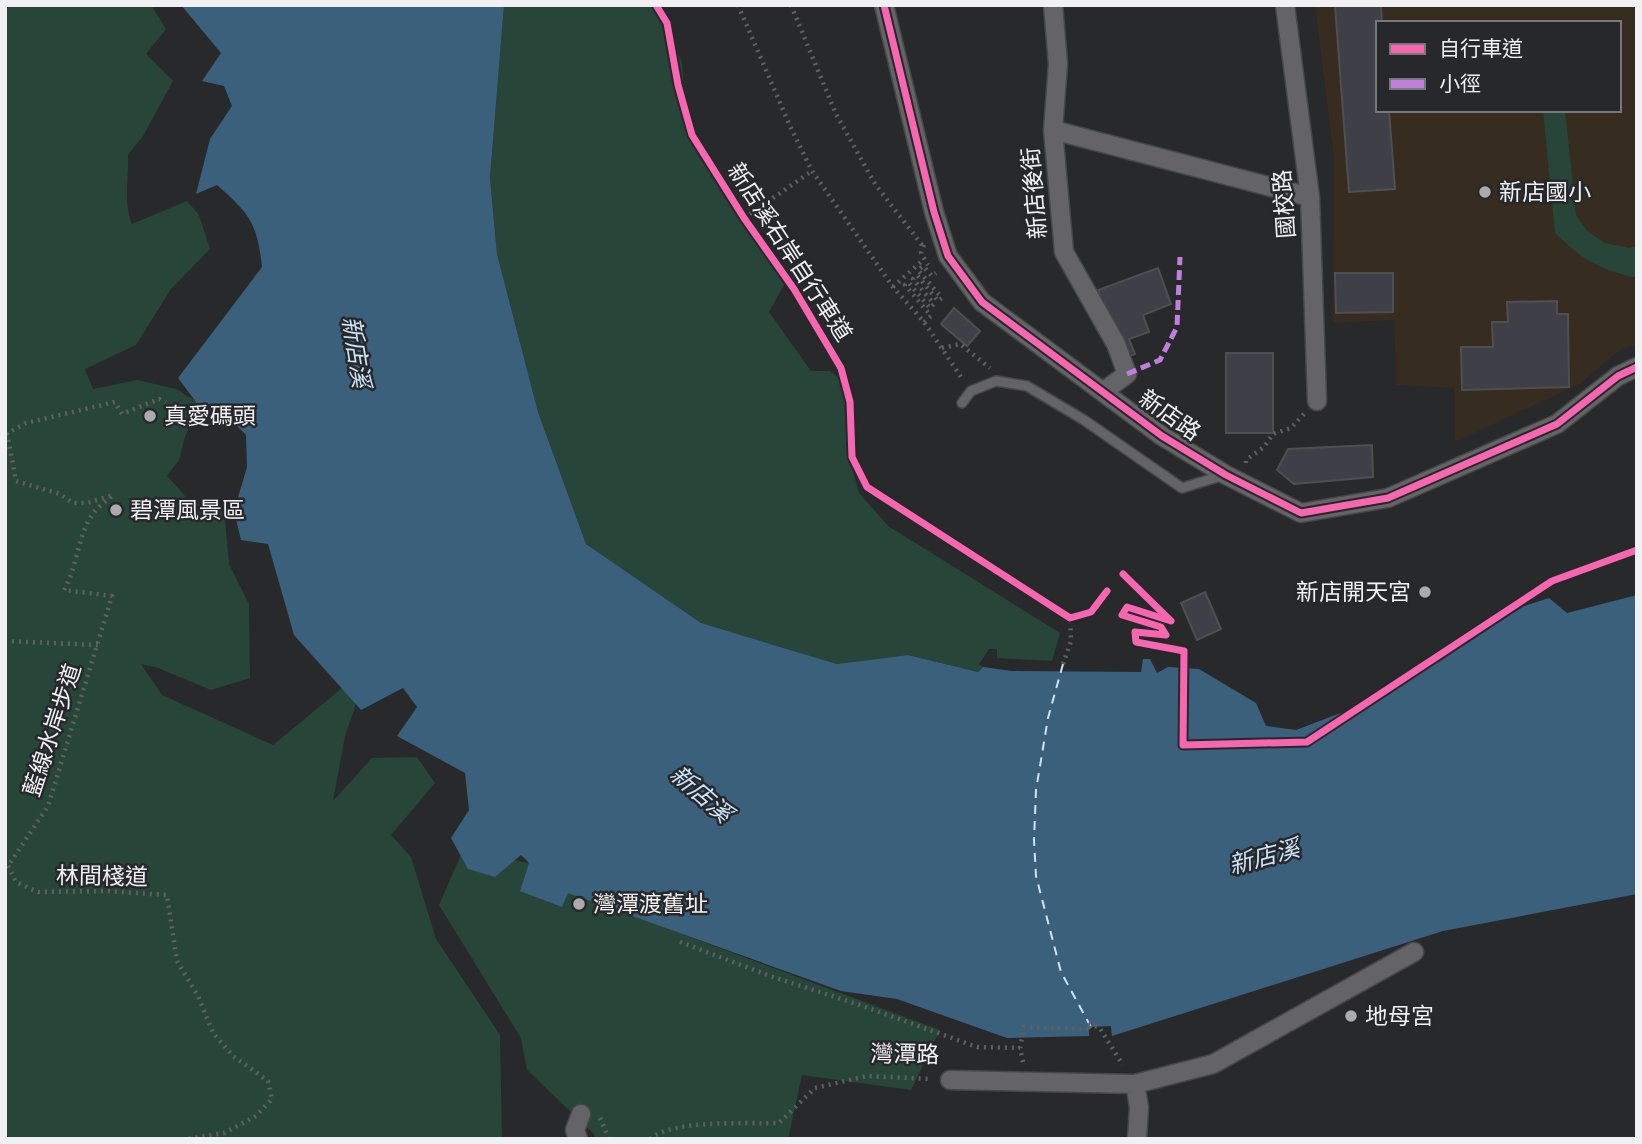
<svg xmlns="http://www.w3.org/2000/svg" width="1642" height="1144" font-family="Rubik,'Noto Sans TC',sans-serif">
	<rect width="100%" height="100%" fill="#28292a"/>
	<!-- education -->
	<path fill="#362c20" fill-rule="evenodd" d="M1315,5H1637V344L1620,350L1580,384L1455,442V388L1396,385L1394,320L1333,323L1334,159ZM1378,23H1619V110H1378Z"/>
	<!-- green -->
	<path fill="#274639" d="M5,5H151L166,29L146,54L173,81L143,136L128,155C129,178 123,202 132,224L187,201L199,215L210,249L171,289L136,345L85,369L93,389L137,380L176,389L199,403L185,437L179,460L167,476L186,497L214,514L224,508L229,564L249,604L250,678L211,690L158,668L141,664L162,695L273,745L359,674L355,707L345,736L333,801L372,758L417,757L435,783L391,835L411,857L436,939L500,1035L502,1139H5Z
		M504,5H655L670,31L682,63L684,92L697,138L784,285L769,312L811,371H830L851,388L852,468L859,493L888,526L1060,633L1052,661L997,658V649H989L979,664L983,667L978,672L908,655L837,664L701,623L586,544L538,412L497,254L490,178Z
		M1543,110H1565L1576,215L1588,232L1605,243L1629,248L1637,246V276L1632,277C1594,267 1584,260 1555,233Z
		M464,848L572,873L604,905L940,1030L911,1090L802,1075L788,1139H596L593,1133L527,1070L521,1038L439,905Z"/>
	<!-- water -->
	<path fill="#3b607b" d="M181,5H504L490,178L497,254L538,412L586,544L701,623L837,664L908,655L978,672L983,667L1012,671L1141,672L1143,659H1150L1157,673L1168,667L1199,669L1256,703L1266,726L1296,730L1351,709L1524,606L1549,598L1567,613L1637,595V894L1443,931L1112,1036L1111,1026L1089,1027V1036L1007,1038L897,999L841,991L568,893L562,907L520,891L529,863L521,855L495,877L468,869L451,838L469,810L465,773L397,736L417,707L403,688L361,710L294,635L268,544L241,540L234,511L247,467L246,435L226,415L202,410L178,378L262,267C257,223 250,214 217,185L196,194L210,139L232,106L224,86L202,81L221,53Z"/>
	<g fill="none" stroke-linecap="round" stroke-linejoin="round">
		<!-- ferry -->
		<path stroke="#cbe4f9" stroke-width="2" stroke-dasharray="9 7" stroke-linecap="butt" d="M1063,664L1048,718L1036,790L1034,840L1036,876L1061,972L1092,1029"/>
	</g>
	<!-- building -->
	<path fill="#3e3f47" stroke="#4f4f51" stroke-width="2" d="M1335,5H1381L1382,23H1378V110H1389L1395,189L1349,192Z
		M1158,268L1171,304L1143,315L1149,332L1129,339L1135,354L1122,359L1098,290Z
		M1335,273H1393V312L1336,313Z
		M1557,301V314H1568L1569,387L1462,390L1461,347H1493L1492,322H1508L1507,302Z
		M954,308L980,331L967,346L941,324Z
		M1226,353H1273V433H1226Z
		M1372,445L1373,477L1294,484L1277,470L1288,449Z
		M1205,592L1221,629L1197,640L1181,603Z"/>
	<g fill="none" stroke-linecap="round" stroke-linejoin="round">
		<defs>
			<path id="lane" d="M962,403L971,391L996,381L1027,386L1084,420L1182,488L1224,475"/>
			<path id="street" d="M884,5L934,212L948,256L982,302L1162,436L1226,475L1301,513L1388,498L1557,424L1618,376L1637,367
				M1053,5L1058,64L1053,130L1064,252L1116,344L1127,374L1104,391
				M1285,5L1310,197L1317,401
				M1053,130L1310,197
				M950,1080L1135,1084L1213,1064L1414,952
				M1135,1084L1139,1107L1137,1139
				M578,1139L575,1130L581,1114"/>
		</defs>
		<!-- lane casing -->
		<use href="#lane" stroke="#464748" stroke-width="12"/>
		<!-- street casing -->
		<use href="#street" stroke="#464748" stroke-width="21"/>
		<!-- path -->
		<path stroke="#5f6061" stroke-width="4.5" stroke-dasharray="2 5" stroke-linecap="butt" d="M656,5L667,23L678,85L692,135L744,218L794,289L841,368L850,402L852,457L867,487L1070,618L1091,612L1107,591
			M738,5L790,126L812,171L893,287L924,322L963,380
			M791,5L836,114L875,184L922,245
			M744,218L812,171
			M924,245L921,253L928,265
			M893,287L924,259
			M924,322L931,316L905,285L908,282L930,308L934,304L913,279L917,275L938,301L942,298L918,270L923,266L932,276L936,273
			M942,348L960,344L990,368
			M7,433L16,481L60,494L73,503H87L113,495C107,501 97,507 92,515C77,538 78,565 64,590L112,596L48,806L8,866
			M6,434L26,423L115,402L122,414L159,399L166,402
			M1246,463V460L1264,447L1273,434L1291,428L1304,414
			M5,641L98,645
			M1063,664L1071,641L1070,618
			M8,866L16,882L38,892L105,891L167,895L177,961L198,996L213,1033L233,1056L268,1081L272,1099L256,1116L224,1133L186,1139
			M680,942L773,977L857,1004L977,1047L1020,1048
			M1023,1062L1020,1048L1024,1027L1092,1029L1087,1024L1099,1027L1123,1065
			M600,1118L609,1139
			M650,1139C673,1119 747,1124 779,1123L815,1088L867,1076L931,1079"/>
		<!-- lane -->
		<use href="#lane" stroke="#646466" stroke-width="9"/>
		<!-- street -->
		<use href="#street" stroke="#646466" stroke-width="18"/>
		<!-- quiet -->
		<path stroke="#c07fdc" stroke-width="5" stroke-dasharray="10 5" stroke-linecap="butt" d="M1127,374L1160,360L1177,327L1180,257"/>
		<defs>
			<path id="cycleway" d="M656,5L667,23L678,85L692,135L744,218L794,289L841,368L850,402L852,457L867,487L1070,618L1091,612L1107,591
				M884,5L934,212L948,256L982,302L1162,436L1226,475L1301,513L1388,498L1557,424L1618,376L1637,367
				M1123,574L1171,621L1127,607L1122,615L1161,627L1166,635L1135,632L1136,642L1184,651L1183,745L1307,742L1552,581L1637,550"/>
		</defs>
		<!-- cycleway casing -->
		<use href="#cycleway" stroke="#27282b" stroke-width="11"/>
		<!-- cycleway -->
		<use href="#cycleway" stroke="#f766af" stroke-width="7"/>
	</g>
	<!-- markers -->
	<g fill="#ababad" stroke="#27282b" stroke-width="2.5">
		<circle cx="1485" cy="192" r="7"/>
		<circle cx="150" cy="416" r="7"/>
		<circle cx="116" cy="510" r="7"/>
		<circle cx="1425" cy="592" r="7"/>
		<circle cx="579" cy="904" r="7"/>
		<circle cx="1351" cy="1016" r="7"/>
	</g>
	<g text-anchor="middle" stroke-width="5" stroke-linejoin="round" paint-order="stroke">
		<!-- poi labels -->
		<g font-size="23" fill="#f1f1f3" stroke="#27282b" text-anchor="start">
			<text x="1499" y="200">新店國小</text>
			<text x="164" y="424">真愛碼頭</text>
			<text x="130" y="518">碧潭風景區</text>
			<text x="1411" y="600" text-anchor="end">新店開天宮</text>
			<text x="593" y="912">灣潭渡舊址</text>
			<text x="1365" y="1024">地母宮</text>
		</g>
		<!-- street labels -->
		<g font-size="23" fill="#f1f1f3" stroke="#27282b">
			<text transform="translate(1034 193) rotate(-95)" y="8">新店後街</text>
			<text transform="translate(1284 204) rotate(-94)" y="8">國校路</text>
			<text transform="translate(790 252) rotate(57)" y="8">新店溪右岸自行車道</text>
			<text transform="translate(1170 415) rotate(35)" y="8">新店路</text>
			<text transform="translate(52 730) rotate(-72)" y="8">藍線水岸步道</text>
			<text transform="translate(102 876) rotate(1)" y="8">林間棧道</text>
			<text transform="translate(905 1054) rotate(1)" y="8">灣潭路</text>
		</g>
		<!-- water labels -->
		<g font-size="24" font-style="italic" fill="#cbe4f9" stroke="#27282b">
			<text transform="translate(356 352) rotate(81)" y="8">新店溪</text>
			<text transform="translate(701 794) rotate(41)" y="8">新店溪</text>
			<text transform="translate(1264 857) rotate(-15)" y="8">新店溪</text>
		</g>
	</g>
	<!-- border -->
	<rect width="1642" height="1144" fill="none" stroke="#f1f1f3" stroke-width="14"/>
	<!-- legend -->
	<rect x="1376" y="21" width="245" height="91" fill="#27282b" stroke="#78787b" stroke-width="2"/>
	<rect x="1390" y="44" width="35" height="10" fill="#f766af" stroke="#78787b" stroke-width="2"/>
	<text x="1439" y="56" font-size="21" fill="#f1f1f3">自行車道</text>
	<rect x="1390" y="79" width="35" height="10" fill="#c07fdc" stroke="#78787b" stroke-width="2"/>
	<text x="1439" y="91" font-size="21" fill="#f1f1f3">小徑</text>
</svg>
